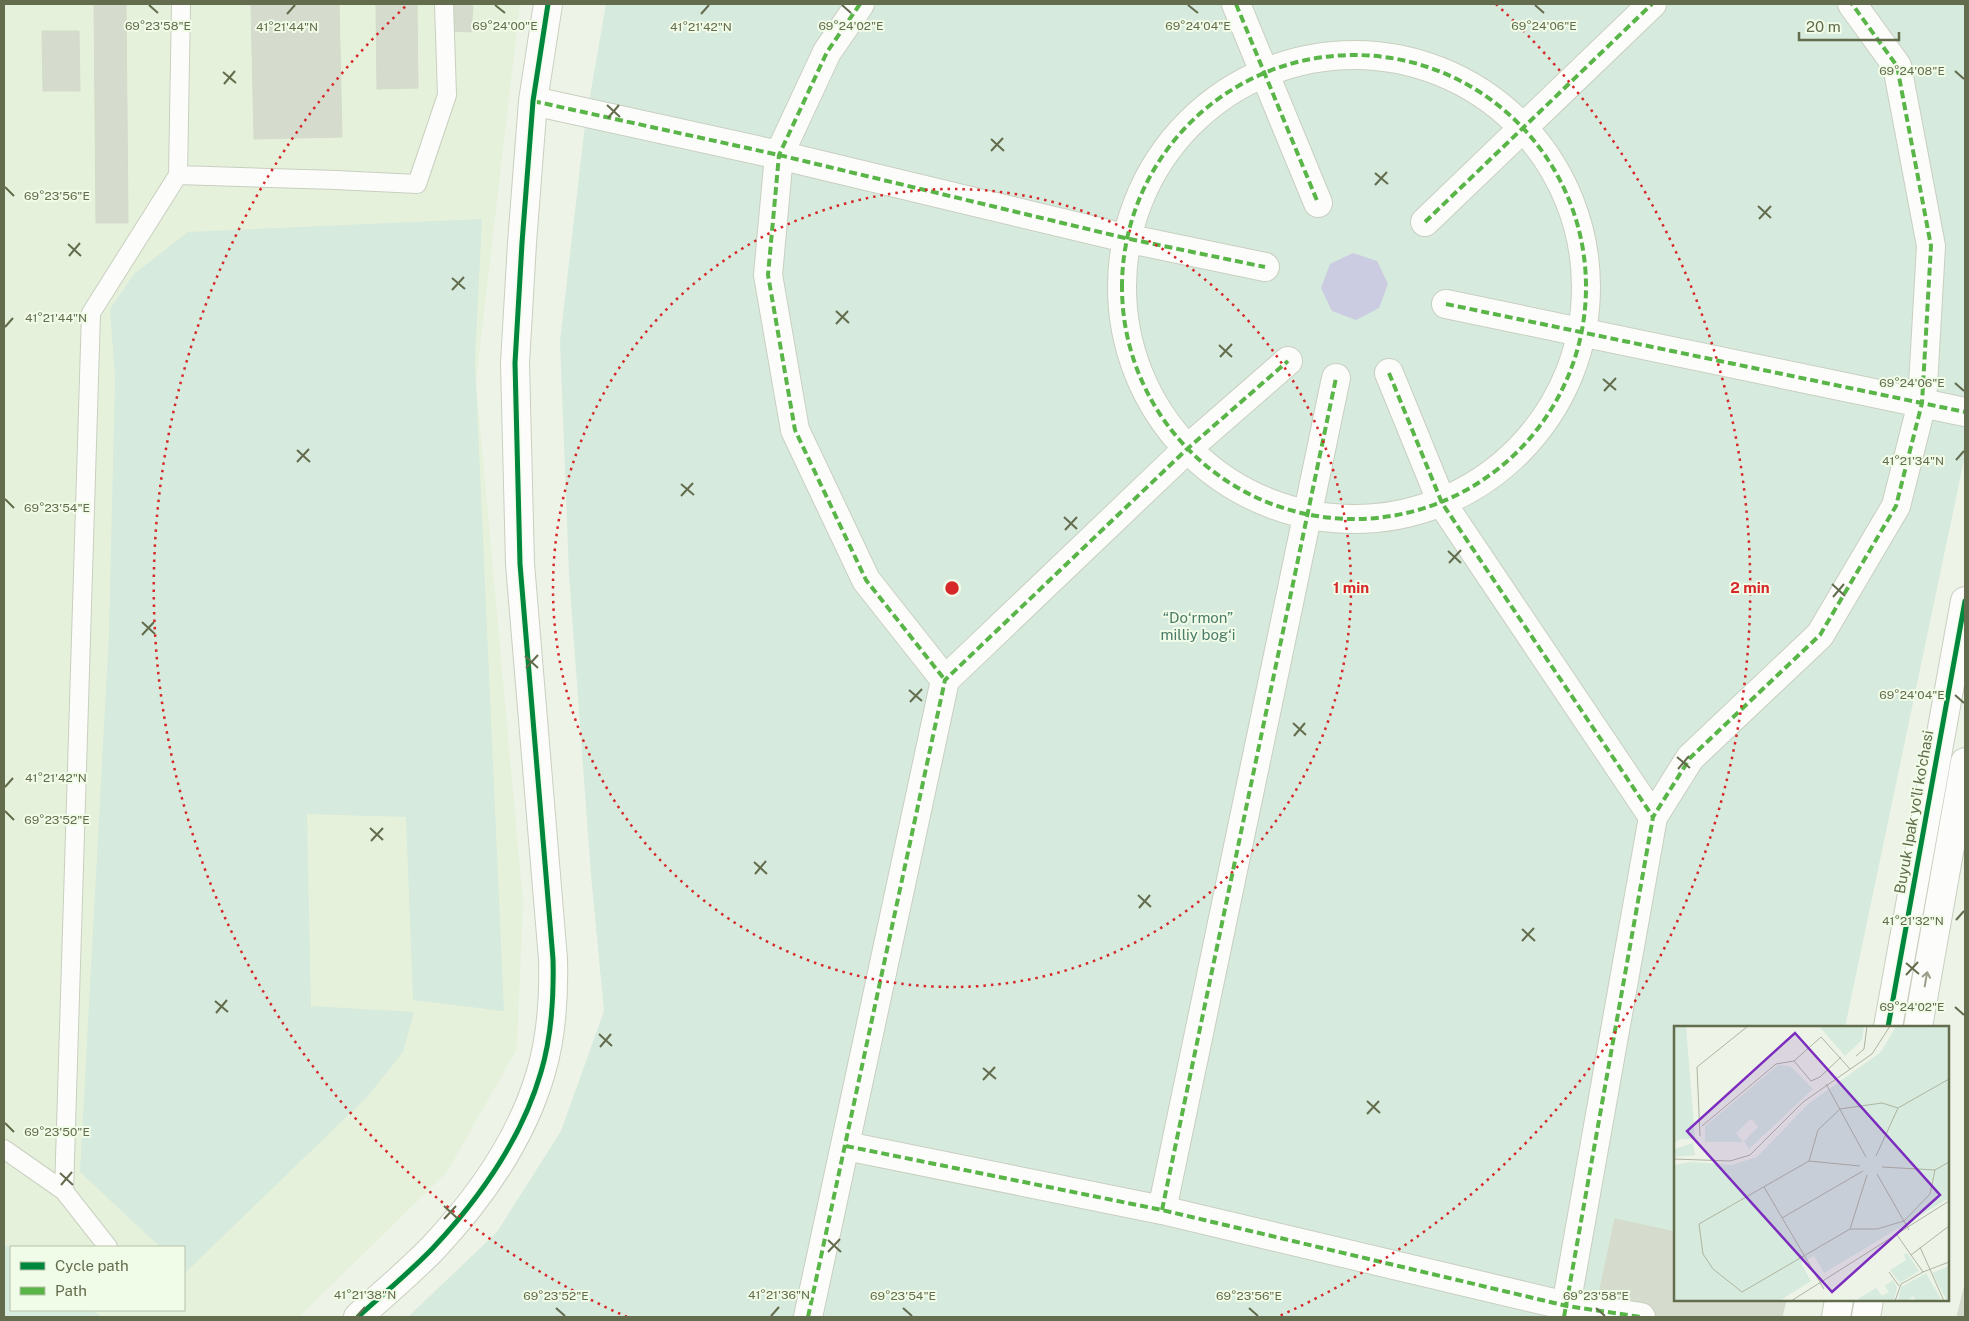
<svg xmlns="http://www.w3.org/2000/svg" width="1969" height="1321" font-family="'Public Sans',sans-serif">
	<rect width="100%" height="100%" fill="#edf3e7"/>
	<!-- residential -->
	<path fill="#e6f1db" d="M4,4H520L476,381L523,902L517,1049L447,1172L299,1317H102L92,1310H184V1247H11V1249L4,1244Z"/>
	<!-- green -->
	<path fill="#d6eadd" d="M606,4H1965V455L1845,1027H1675V1232L1615,1219L1594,1317H408L497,1232L561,1131L604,1011L591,875L569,574L560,341L585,125Z
		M482,219L475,360L504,1011L413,1000L406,817L307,814L311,1006L414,1012L403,1052L368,1096L186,1272L184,1270V1247H160L80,1172L109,633L115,378L110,309L134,274L188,232Z
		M4,1244L11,1249V1310H92L102,1317H4Z"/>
	<!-- water -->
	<path fill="#cbcbe1" d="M1353,253L1377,261L1388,284L1379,308L1356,320L1332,311L1321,288L1330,264Z"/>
	<!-- building -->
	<path fill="#d6dccd" stroke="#d5dbca" d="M94,4H126L128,223H96Z
		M251,4H339L342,137L254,139Z
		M376,4H417L418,88L377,89Z
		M451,4L473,6L471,32L449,31Z
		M42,31H79L80,91H43Z
		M1615,1219L1675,1232V1300H1786L1782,1317H1594Z
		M1965,1284V1317H1957Z"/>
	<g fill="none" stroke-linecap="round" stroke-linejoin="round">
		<defs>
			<path id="lane" d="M178,175L336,180L417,184L447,95L444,4
				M4,1149L64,1191L108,1247
				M64,1191L91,313L178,175L181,4"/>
			<path id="street" d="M860,4L827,52L779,155L768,275L795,430L866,580L945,680
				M1236,4L1318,203
				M1122 287a232 232 0 1 1 464 0a232 232 0 1 1-464 0Z
				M533,101L779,155L1125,238L1265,267
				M1425,222L1652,4
				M1446,304L1965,412
				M1389,373L1442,503L1653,817
				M1888,1027L1965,601
				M1918,1027L1965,762
				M846,1146L1162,1210L1567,1306L1641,1317
				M1162,1210L1336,378
				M358,1317C383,1294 410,1272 433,1248C480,1198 522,1138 541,1072C552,1035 554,997 553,959L520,564L515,363L522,243L533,101L548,4
				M808,1317L945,680L1186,450L1288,361
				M1564,1317L1653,817L1690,758L1820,635L1896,506L1922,403L1931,246L1897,66L1852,4
				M1836,1317L1839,1300
				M1866,1317L1869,1300"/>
		</defs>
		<!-- lane casing -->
		<use href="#lane" stroke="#c9cfc0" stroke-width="20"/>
		<!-- street casing -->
		<use href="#street" stroke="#c9cfc0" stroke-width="30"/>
		<!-- lane -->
		<use href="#lane" stroke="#fcfdfb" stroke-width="18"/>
		<!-- street -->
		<use href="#street" stroke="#fcfdfb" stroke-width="28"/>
		<!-- quiet -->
		<path stroke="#59b547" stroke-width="4" stroke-dasharray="8 4" stroke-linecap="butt" d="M860,4L827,52L779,155L768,275L795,430L866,580L945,680
			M1236,4L1318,203
			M1122 287a232 232 0 1 1 464 0a232 232 0 1 1-464 0Z
			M533,101L779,155L1125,238L1265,267
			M1425,222L1652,4
			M1446,304L1965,412
			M1389,373L1442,503L1653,817
			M846,1146L1162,1210L1567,1306L1641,1317
			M1162,1210L1336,378
			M808,1317L945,680L1186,450L1288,361
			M1564,1317L1653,817L1690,758L1820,635L1896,506L1922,403L1931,246L1897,66L1852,4"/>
		<defs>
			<path id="cycleway" d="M1888,1027L1965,601
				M358,1317C383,1294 410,1272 433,1248C480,1198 522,1138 541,1072C552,1035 554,997 553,959L520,564L515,363L522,243L533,101L548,4"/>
		</defs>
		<!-- cycleway casing -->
		<use href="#cycleway" stroke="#f1fce8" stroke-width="8"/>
		<!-- cycleway -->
		<use href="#cycleway" stroke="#00873e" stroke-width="5"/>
	</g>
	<!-- one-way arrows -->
	<defs><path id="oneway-shaft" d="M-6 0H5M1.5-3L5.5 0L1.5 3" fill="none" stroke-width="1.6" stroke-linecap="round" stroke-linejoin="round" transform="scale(1.25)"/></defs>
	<use stroke="#999f89" href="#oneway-shaft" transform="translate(1926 979) rotate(-80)"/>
	<!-- ticks -->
	<path fill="none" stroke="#636c4c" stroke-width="2" d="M149,5L158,13M495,5L505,13M842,5L851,13M1188,5L1198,13M1535,5L1544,13M287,14L295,5M701,14L709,5M1955,71L1964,79M223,72L236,83M224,84L235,71M607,105L620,117M608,118L619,105M991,139L1004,151M991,151L1003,138M1375,173L1388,184M1375,185L1387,172M5,187L14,196M1758,206L1771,218M1759,219L1771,206M68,244L81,256M69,256L80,243M452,278L465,289M452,290L464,277M836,311L849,323M836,324L848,311M5,327L13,318M1219,345L1232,357M1220,357L1232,344M1603,379L1616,390M1955,383L1964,391M1604,391L1616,378M297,450L310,462M1956,460L1964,451M297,462L309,449M681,484L694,495M681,496L693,483M5,499L14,508M1064,517L1077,529M1065,530L1077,517M1448,551L1461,563M1449,563L1461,550M1832,584L1845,596M1833,597L1844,584M142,622L155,634M142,635L154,622M525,656L538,668M526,668L538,655M909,690L922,701M1955,695L1964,703M910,702L922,689M1293,723L1306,735M1294,736L1305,723M1677,757L1690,768M1678,769L1689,756M5,787L13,778M5,811L14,820M370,828L383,840M371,841L383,828M754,862L767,874M755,874L766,861M1138,895L1151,907M1139,908L1150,895M1956,920L1964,911M1522,929L1535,941M1522,941L1534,928M1906,963L1919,974M1906,975L1918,962M215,1001L228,1012M1955,1007L1964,1015M216,1013L227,1000M599,1034L612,1046M600,1047L611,1034M983,1068L996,1079M983,1080L995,1067M1367,1101L1380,1113M1367,1114L1379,1101M5,1123L14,1132M60,1173L73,1185M61,1185L72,1172M444,1206L457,1218M444,1219L456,1206M828,1240L841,1252M828,1252L840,1239M556,1308L565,1316M903,1308L912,1316M1249,1308L1258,1316M1596,1308L1605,1316M357,1316L365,1307M771,1316L779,1307"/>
	<!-- distance rings -->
	<g fill="none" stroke="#d62828" stroke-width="2.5" stroke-dasharray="2.5 5">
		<circle cx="952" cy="588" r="399"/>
		<path d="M627 1317A798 798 0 0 1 408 4M1496 4A798 798 0 0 1 1277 1317"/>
	</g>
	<g text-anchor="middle" stroke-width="4" stroke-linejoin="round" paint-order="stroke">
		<!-- park labels -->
		<g font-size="15" fill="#4c7c6a" stroke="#f1fce8">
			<text x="1198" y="623">“Do‘rmon”<tspan x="1198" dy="17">milliy bog‘i</tspan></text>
		</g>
		<!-- street labels -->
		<g font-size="15" fill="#636c4c" stroke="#f1fce8">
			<text transform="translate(1914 812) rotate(-80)" y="5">Buyuk Ipak yo'li ko'chasi</text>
		</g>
	</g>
	<!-- overview -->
	<g transform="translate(1674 1026)">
		<rect width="275" height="275" fill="#edf3e7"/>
		<path d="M1,0H12L21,113H7L0,117ZM145,0H190L188,14L171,30ZM222,0H275V172L150,247L140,230L127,237L137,255L105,275H1L0,139L18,136L57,139L83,131L134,78L207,26ZM104,39L116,40L139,63L75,123L70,115L84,101L77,93L62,107L69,116H31V100ZM19,117L21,129L0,131V123ZM233,227L245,245L226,257L216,244L232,234L230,229ZM275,240V275H273L258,247ZM252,247L268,275H242L239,270L234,275H224L227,261ZM219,254L223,261L220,275H186L185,272L202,262L208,270L215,266L211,260Z" fill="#d6eadd"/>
		<path fill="none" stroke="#aeb5a0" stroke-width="1" d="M182,30L190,23L193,0M120,35L137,55L146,51L167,31M152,58L192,131M28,100L102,38L120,35L147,11L176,43M26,110L23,41L74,0M202,130L224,82L275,53M0,133L56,135L76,129L129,76L198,28L216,0M135,135L144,104L166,83L208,77L224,82M186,140L135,135L25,198L29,228L39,243L68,266L176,203H203L230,195L256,168L261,144M208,141L261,144L275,136M203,148L235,204M90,161L150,263M108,192L189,145M176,203L193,149M223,209L249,246L275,236M246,221L270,275M237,229L275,200M215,246L225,260M117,275L275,175M221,275L227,258L249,246"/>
		<path fill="#7b2cbf" fill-opacity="0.15" stroke="#7b2cbf" stroke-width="2.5" d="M121,7L266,169L158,266L13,105Z"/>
		<rect width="275" height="275" fill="none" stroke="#636c4c" stroke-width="2.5"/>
	</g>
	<g font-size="12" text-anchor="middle" fill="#636c4c" stroke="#f1fce8" stroke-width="4" stroke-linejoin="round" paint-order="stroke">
		<text x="158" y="30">69°23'58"E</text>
		<text x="505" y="30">69°24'00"E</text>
		<text x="851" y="30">69°24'02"E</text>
		<text x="1198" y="30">69°24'04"E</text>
		<text x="1544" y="30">69°24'06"E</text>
		<text x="287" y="31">41°21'44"N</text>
		<text x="701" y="31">41°21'42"N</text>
		<text x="1912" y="75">69°24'08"E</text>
		<text x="57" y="200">69°23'56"E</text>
		<text x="56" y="322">41°21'44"N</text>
		<text x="1912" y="387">69°24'06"E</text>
		<text x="1913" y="465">41°21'34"N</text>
		<text x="57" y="512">69°23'54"E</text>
		<text x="1912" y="699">69°24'04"E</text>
		<text x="56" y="782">41°21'42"N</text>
		<text x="57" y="824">69°23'52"E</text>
		<text x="1913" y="925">41°21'32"N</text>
		<text x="1912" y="1011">69°24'02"E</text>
		<text x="57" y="1136">69°23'50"E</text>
		<text x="365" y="1299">41°21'38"N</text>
		<text x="779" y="1299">41°21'36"N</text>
		<text x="556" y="1300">69°23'52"E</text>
		<text x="903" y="1300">69°23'54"E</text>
		<text x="1249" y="1300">69°23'56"E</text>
		<text x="1596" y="1300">69°23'58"E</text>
	</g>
	<circle cx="952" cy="588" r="8" fill="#d62828" stroke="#f1fce8" stroke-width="2.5"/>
	<g font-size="15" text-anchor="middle" font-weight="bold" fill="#d62828" stroke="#f1fce8" stroke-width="4" stroke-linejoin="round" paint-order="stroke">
		<text x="1351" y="593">1 min</text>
		<text x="1750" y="593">2 min</text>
	</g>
	<!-- border -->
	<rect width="1969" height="1321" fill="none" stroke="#636c4c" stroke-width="10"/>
	<!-- legend -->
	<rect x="10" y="1246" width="175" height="65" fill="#f1fce8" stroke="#b8c2aa"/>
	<rect x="20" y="1262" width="25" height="8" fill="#00873e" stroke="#b8c2aa"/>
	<text x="55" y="1271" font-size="15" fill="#636c4c">Cycle path</text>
	<rect x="20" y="1287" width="25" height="8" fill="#59b547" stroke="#b8c2aa"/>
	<text x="55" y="1296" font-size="15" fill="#636c4c">Path</text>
	<!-- scale -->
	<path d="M1799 32v8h100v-8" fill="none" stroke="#636c4c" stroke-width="2.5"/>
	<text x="1806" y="32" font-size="15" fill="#636c4c" stroke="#f1fce8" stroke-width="4" paint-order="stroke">20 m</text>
</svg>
